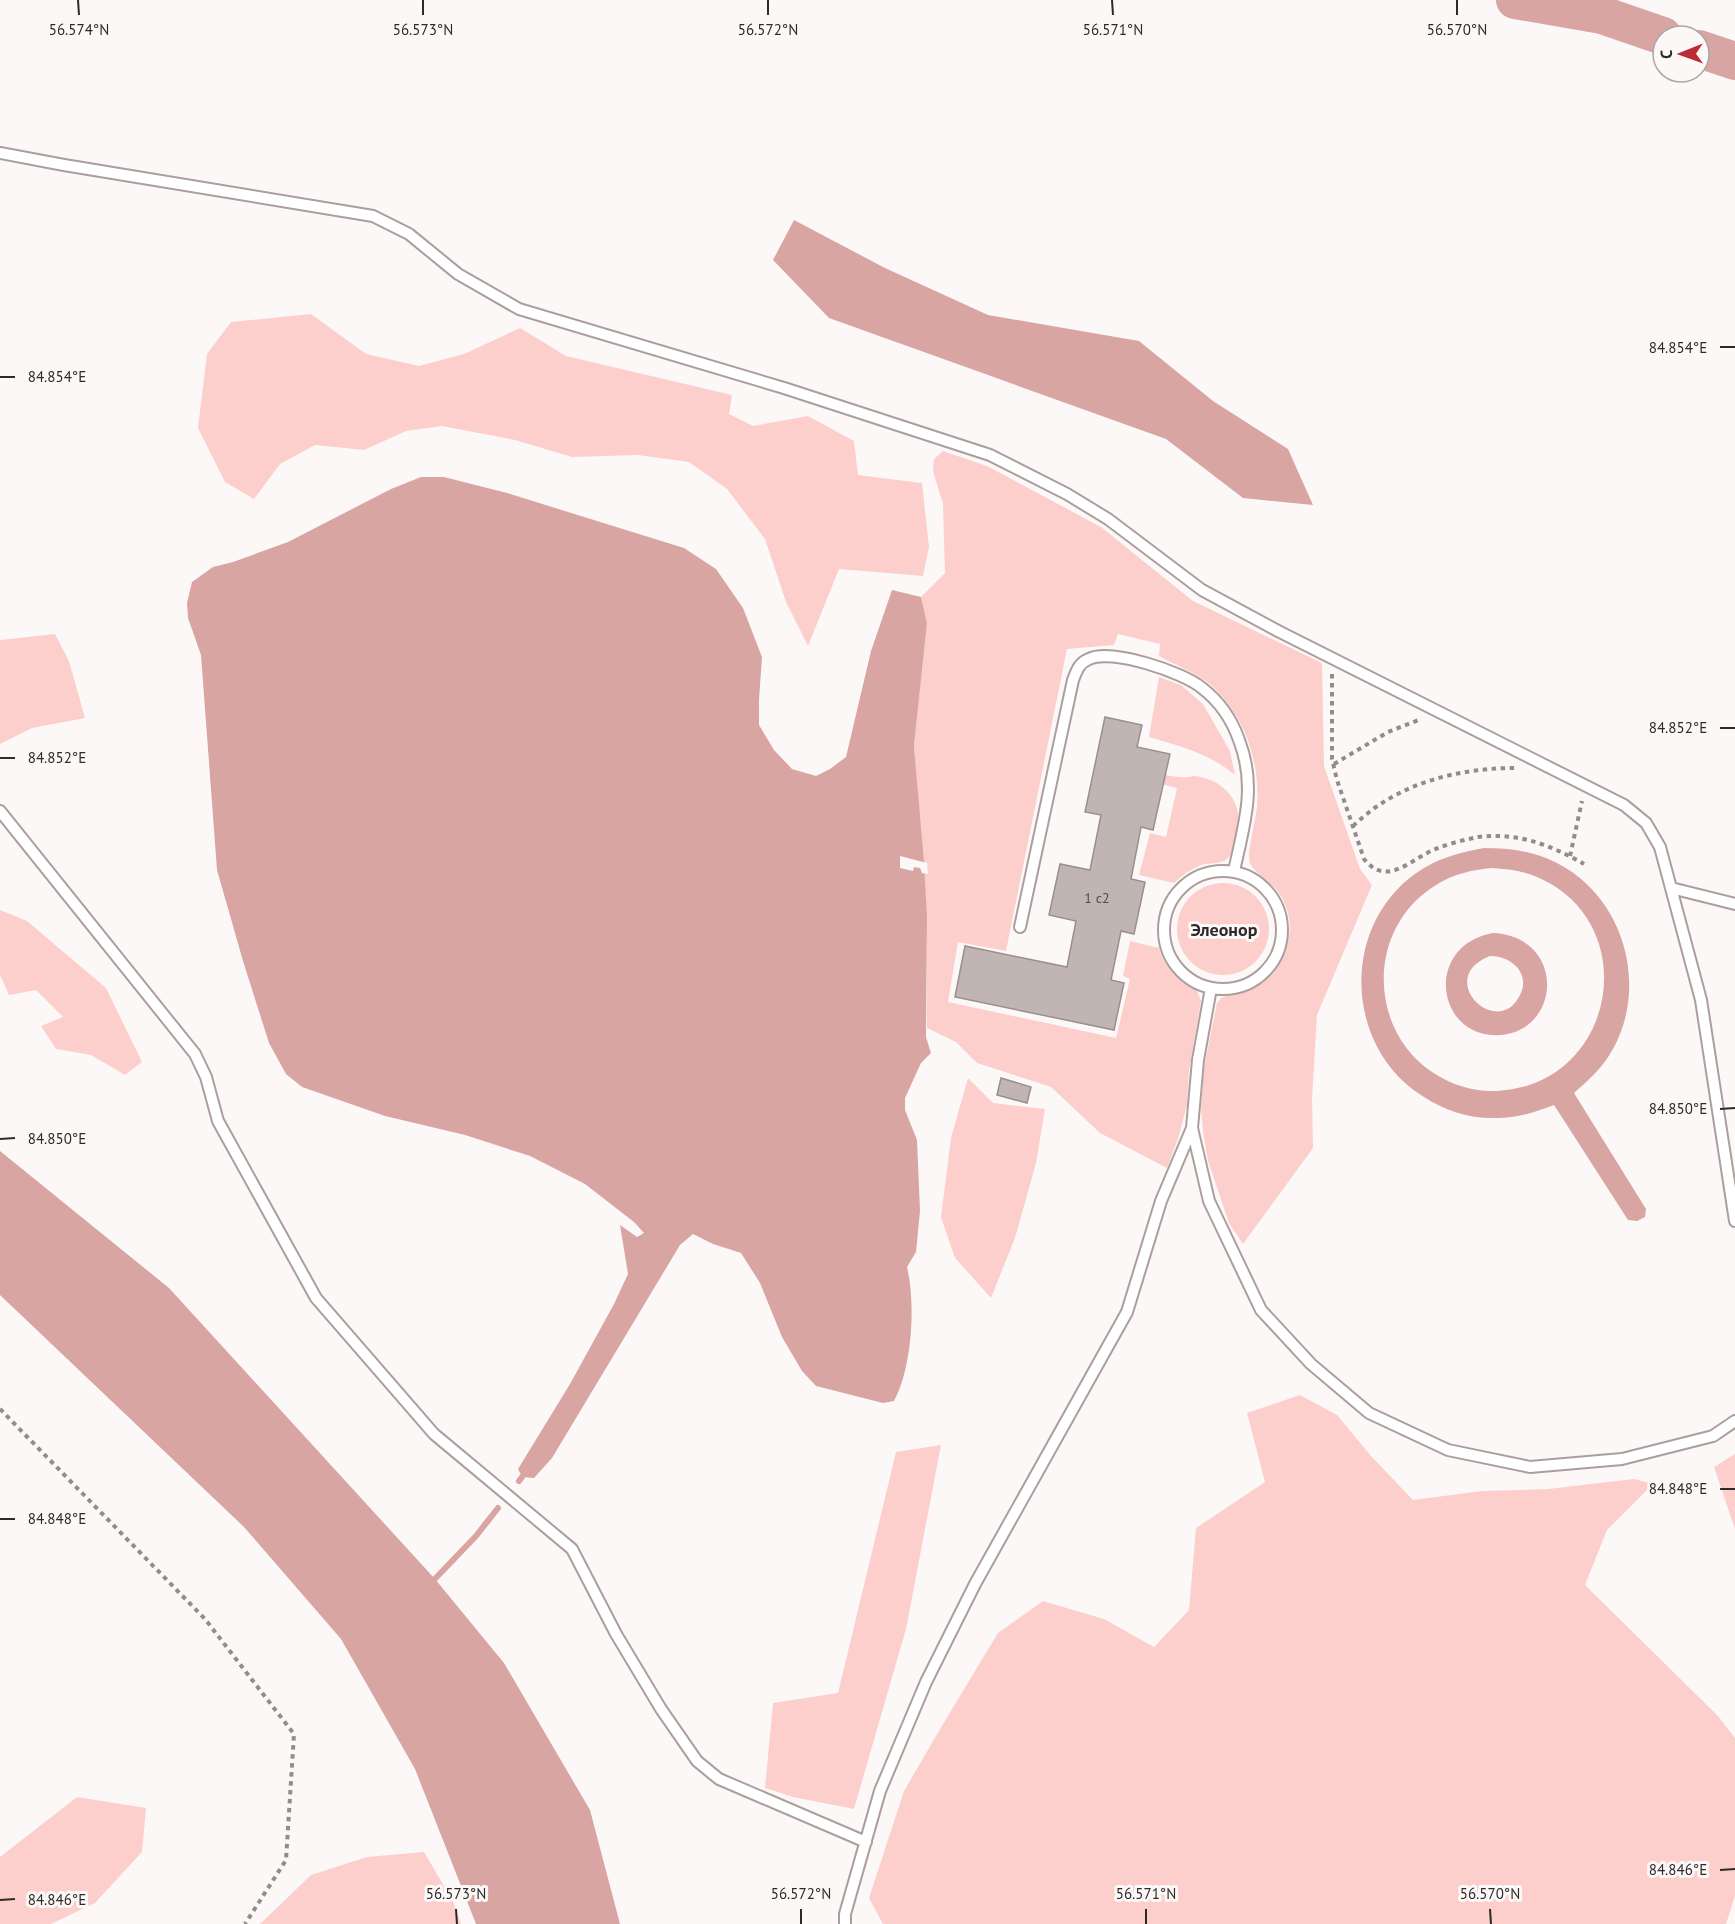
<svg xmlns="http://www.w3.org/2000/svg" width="1735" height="1924" font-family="'PT Sans',sans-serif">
	<rect width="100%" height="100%" fill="#fdf8f8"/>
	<!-- green -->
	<path fill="#fccfcc" d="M311,314L366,354L419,366L464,354L520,328L566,356L732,395L729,414L753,426L808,416L854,441L858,475L922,483L929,547L923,576L839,569L808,646L786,602L765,539L727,489L689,462L638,455L572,457L515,440L442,426L406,431L364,450L315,445L280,464L254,499L225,482L198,428L207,354L231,322Z
		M943,451L987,466L1101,527L1193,601L1322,663L1324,766L1360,869L1372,885L1317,1015L1312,1098L1313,1148L1243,1244L1229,1223L1208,1161L1203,1132L1201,1108L1204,1067L1217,1003L1221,998C1232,993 1245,993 1256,987C1288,969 1301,922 1278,892C1272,884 1252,870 1250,863C1246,852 1257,818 1257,804C1260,760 1244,715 1211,685C1197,673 1175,665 1159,656L1160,644L1118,634L1114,645L1067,649L1006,951L958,942L948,1002L1116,1038L1130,979L1123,976L1130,941L1159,948C1164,968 1180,981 1197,991L1201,1001L1189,1071L1187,1105L1178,1139L1167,1168L1100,1133L1051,1087L977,1063L956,1042L927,1028V916L914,746L927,623L921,597L945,573L943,504L933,471L934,459Z
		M55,634L69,661L85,718L32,728L0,744V640Z
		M1159,677L1181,685L1203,704L1230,751L1235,775C1210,754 1180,746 1149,737Z
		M1142,769C1155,772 1169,777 1182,777C1187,778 1191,776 1195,776C1224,780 1243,801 1238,830C1237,839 1236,852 1227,859C1221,864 1209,863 1201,865C1191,869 1182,875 1174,883L1139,875L1150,833L1166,837L1177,788L1139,779Z
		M1177 929a46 46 0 1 1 92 0a46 46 0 1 1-92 0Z
		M0,910L27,921L106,988L142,1062L125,1075L91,1055L56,1049L41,1026L63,1017L36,990L9,995L0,975Z
		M968,1078L993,1103L1045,1109L1036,1163L1015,1238L991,1298L955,1258L941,1217L951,1138Z
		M1300,1395L1337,1415L1371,1456L1413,1500L1482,1491L1548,1489L1634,1479L1653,1484L1607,1530L1585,1585L1718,1716L1735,1738V1896L1726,1924H883L869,1898L904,1791L943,1724L998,1633L1043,1601L1104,1619L1154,1647L1189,1610L1196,1528L1265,1482L1247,1413Z
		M941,1445L906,1629L854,1809L793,1797L765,1788L773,1703L838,1693L896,1452Z
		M1735,1454V1529L1714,1467Z
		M77,1797L146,1808L142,1852L95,1903L51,1924H0V1857Z
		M424,1852L453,1901L461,1924H260L311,1875L367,1857Z"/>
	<!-- water -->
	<path fill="#d9a5a2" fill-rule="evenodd" d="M794,220L885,268L988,315L1139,341L1213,401L1288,449L1313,505L1243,498L1166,439L829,318L773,260Z
		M421,477H444L507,493L684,548L716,569L743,608L762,657L759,700V725L774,750L792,769L816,776L830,769L846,757L871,651L892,590L921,597L927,623L914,746L924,863L927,916L926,1037L931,1053L921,1063L905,1098V1110L917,1140L920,1211L916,1252L907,1267C916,1304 912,1368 894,1401L883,1403L816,1386L802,1371L782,1337L760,1283L741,1253L713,1244L693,1234L680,1245L552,1458L534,1478L522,1477L518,1469L570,1384L614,1304L628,1274L620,1225L637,1237L644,1233L634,1222L585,1184L530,1156L465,1135L385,1116L302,1087L286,1074L269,1043L243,961L217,870L201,655L188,618L187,603L192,582L213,567L233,562L288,542L391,489Z
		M1484,848C1505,848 1526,850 1546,858C1620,887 1651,980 1613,1049C1603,1067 1589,1080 1574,1093L1646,1209L1645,1217L1637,1221L1628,1220L1554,1105C1536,1112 1517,1118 1497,1118C1471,1119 1445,1111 1424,1097C1342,1047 1339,919 1424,868C1442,857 1462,852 1484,848ZM1492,868C1505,869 1519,870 1532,875C1646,918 1618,1086 1496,1091C1474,1092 1451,1085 1432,1072C1367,1028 1367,927 1436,885C1453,874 1472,870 1492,868Z
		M1493,933C1565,936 1563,1030 1500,1035C1437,1040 1422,946 1493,933ZM1490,956C1511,956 1531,973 1520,995C1498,1041 1433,978 1490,956Z
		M0,1151L169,1288L435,1579L504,1663L590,1810L620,1924H476L415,1769L341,1639L244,1527L0,1295Z"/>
	<!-- pier -->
	<path fill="#fdf8f8" d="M900,856L927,863L928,874L922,873L920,868L914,867L913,871L900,868Z"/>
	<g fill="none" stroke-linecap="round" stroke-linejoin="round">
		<!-- stream -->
		<path stroke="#d9a5a2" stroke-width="6" d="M519,1481L522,1477
			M430,1584L476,1536L498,1508"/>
		<!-- river -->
		<path stroke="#d9a5a2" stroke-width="38" d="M1515,0L1602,15L1663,36
			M1699,49L1735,61"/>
	</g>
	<!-- building -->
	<path fill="#c1b5b4" stroke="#9a8f8e" stroke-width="1.5" d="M1105,717L1142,725L1137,747L1170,754L1153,830L1141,827L1131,879L1145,882L1134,934L1121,931L1111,980L1124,983L1114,1030L955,997L965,946L1067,967L1076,921L1049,915L1060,864L1090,870L1101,815L1085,812Z
		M1001,1078L1031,1087L1027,1103L997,1095Z"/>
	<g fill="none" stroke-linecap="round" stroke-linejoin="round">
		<defs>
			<path id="service" d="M0,153L64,165L373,216L409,234L458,274L519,309L784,388L990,455L1067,494L1108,519L1202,590L1278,631L1624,805L1646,823L1660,847L1701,1000L1735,1221
				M0,811L195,1054L206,1077L218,1121L316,1298L434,1434L572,1549L616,1634L661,1709L697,1761L719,1779L866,1842
				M1164 930a59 59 0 1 1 118 0a59 59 0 1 1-118 0Z
				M1671,888L1735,904
				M1020,927L1073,680C1077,670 1079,663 1089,659C1111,648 1183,672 1202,688C1219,701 1232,720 1239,740C1257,786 1244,825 1234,871
				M1192,1128L1209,1201L1261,1310L1311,1364L1369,1413L1448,1450L1530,1467L1622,1459L1713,1436L1735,1421
				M845,1924V1914L880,1791L926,1682L975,1584L1127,1312L1161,1201L1192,1128L1198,1060L1211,988"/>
		</defs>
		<!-- service casing -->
		<use href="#service" stroke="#ab9f9e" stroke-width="14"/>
		<!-- path -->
		<path stroke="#918d8c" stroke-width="4" stroke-dasharray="4.5 4.5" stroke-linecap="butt" d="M1332,674V759L1337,780L1364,859C1386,887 1409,861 1433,850C1447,844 1463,840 1478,837C1517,832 1551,845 1584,864
			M1334,764L1388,732L1421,719
			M1353,826C1362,818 1372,809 1382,803C1421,778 1469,768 1515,768
			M1570,856L1582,801
			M0,1409L205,1619L294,1734L286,1860L245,1924"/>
		<!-- service -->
		<use href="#service" stroke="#fff" stroke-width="10"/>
	</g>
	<!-- ticks -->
	<path fill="none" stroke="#2e2a29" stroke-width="2" d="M78,0L79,15M423,0V15M768,0V15M1112,0L1113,15M1457,0V15M1720,347H1735M0,377H15M1720,728H1735M0,758H15M1720,1109L1735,1108M0,1139L15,1138M1720,1489H1735M0,1519H15M1720,1870L1735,1869M0,1900L15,1899M456,1909L457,1924M801,1909V1924M1146,1909V1924M1490,1909L1491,1924"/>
	<g text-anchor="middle" stroke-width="6" stroke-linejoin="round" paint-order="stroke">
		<!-- number labels -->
		<g font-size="14" fill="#534d4c">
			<text x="1097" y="903">1 с2</text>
		</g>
		<!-- neighbourhood labels -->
		<g font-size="18" font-weight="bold" fill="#2e2a29" stroke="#fdf8f8">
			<text x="1224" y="936">Элеонор</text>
		</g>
	</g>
	<g font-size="15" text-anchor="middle" fill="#2e2a29" stroke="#fdf8f8" stroke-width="6" stroke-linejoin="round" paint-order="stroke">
		<text x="79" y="35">56.574°N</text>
		<text x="423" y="35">56.573°N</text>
		<text x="768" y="35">56.572°N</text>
		<text x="1113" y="35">56.571°N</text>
		<text x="1457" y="35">56.570°N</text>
		<text x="1678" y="353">84.854°E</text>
		<text x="57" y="382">84.854°E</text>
		<text x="1678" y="733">84.852°E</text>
		<text x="57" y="763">84.852°E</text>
		<text x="1678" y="1114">84.850°E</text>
		<text x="57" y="1144">84.850°E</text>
		<text x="1678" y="1494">84.848°E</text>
		<text x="57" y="1524">84.848°E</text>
		<text x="1678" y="1875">84.846°E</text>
		<text x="456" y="1899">56.573°N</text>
		<text x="801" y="1899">56.572°N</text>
		<text x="1146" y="1899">56.571°N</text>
		<text x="1490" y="1899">56.570°N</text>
		<text x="57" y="1905">84.846°E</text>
	</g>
	<!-- north arrow -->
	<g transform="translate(1681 54) rotate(269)"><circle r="28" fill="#fdf8f8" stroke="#aaa6a5" stroke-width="1.5"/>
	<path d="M0-4.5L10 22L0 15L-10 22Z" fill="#bb2b35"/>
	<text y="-9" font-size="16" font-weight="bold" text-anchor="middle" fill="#2e2a29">С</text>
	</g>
</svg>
